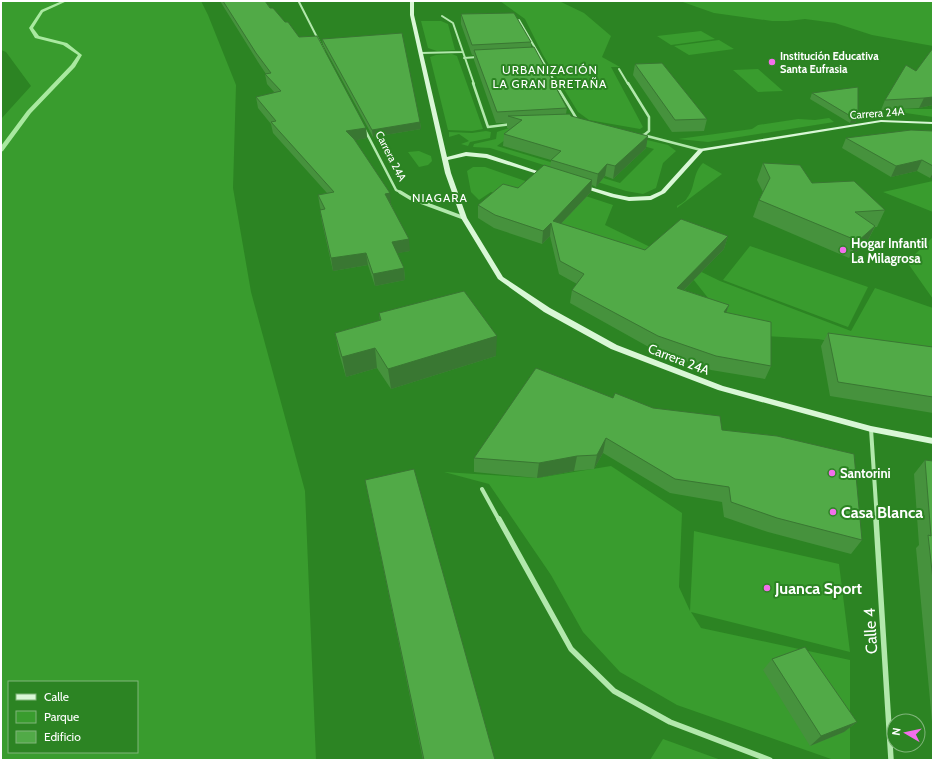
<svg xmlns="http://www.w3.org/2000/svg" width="934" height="761" font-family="Cabin,sans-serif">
	<rect width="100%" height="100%" fill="#2c8423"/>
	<!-- green -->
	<path fill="#399c2e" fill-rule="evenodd" d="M1,1H201L208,15L236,85L233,188L251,292L305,491L316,760H1V119L31,86L6,52L1,50ZM9,682H137V752H9Z
		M500,1H559L584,13L611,36L602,57L620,67H611L643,127L640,129L589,120L578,112L543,55L525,19Z
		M680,1H933V46L872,35L835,23L805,19L788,21H772L714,13Z
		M421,21H441L448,24L455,50L437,51L428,48Z
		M701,31L715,39L671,45L657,36Z
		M719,40L734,49L689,55L674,46Z
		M452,54L457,56L483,129L472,131L448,130L430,57L436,55Z
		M758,69L783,91L758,92L733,70Z
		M891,109H933V117L892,111Z
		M829,118L834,122L708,142L678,139L752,129L758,125L798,119L815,120Z
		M509,128L515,132L497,146L620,183L654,149L618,139L622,134L668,145L676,151L663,163L656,188L643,194L626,191L490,148L473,147L474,144L496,139L497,132Z
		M486,131L491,132L490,138L470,142L468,146L461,144L469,141L459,134L449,137V132L472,133Z
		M419,151L431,156L432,161L428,165L419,167L408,152Z
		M703,163L722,174L677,208V206C680,204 685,202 687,198C696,187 692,174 703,163Z
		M473,167H485L531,183H546L613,205L605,225L720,281L851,331L875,288L933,308V360L818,339L765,336L724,318L693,279L551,234L503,196L491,192L479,200L471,192L467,171Z
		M933,181V212L883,192Z
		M933,237V299L907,262Z
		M750,246L868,287L848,327L723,280Z
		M611,466L682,513L679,587L690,611L694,531L839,564L850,652L691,612L701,628L850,660V760H834L677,705L620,672L583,632L551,575L489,484L444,472L537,478Z
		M663,739L721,760H650Z"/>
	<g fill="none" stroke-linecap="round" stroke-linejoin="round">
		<!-- stream -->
		<path fill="#a9e9a0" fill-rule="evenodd" d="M62,1H67L43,12L33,28L39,36L67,43L82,55L75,67L31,113L3,151L1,152V146L27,111L71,65L78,55L63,45L35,38L29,28L41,10Z"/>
		<!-- street-far4 -->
		<path stroke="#b2e8ac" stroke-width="2" d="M299,2L324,51
			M442,16L453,23L474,84
			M519,20L556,84
			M421,53L462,52
			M464,58L478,57
			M619,69L628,84"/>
		<!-- street-far3 -->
		<path stroke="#b2e8ac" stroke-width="2.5" d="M473,83L488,127L512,124
			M555,83L578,121
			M628,83L649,117V131L644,135
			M364,128L396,190L402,193
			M643,135L701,150"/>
		<!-- street-far2 -->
		<path stroke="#b2e8ac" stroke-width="3.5" d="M400,192L410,198L464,218"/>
		<!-- street-far1 -->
		<path stroke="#b2e8ac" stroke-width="4" d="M871,429L877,520
			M482,489L499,520"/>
		<!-- street -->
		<path stroke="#b2e8ac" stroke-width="5.5" d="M499,519L571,649L614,691L670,722L770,760
			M876,519L891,760"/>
		<!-- secondary -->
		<path fill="#d9f7d6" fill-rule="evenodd" d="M410,1H414V15L447,157L466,152L487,154L549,175L544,176L486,158L466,156L448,160L451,173L467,218L503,277L550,308L617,345L723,386L871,426L933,438V444L871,432L718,390L611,349L544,312L498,279L461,218L445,173L410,15Z
			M881,120L933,122V124L881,122L703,151L665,193L651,200L629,201L611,197L577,186L580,184L614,194L629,197L650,196L661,191L699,149Z"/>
	</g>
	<!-- wall -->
	<path fill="#46923d" d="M220,1H265L366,128L367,138L355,140L391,204L410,251L397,253L404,268L405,280L375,286L368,265L333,271L322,222L320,210H321L320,207L318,195L327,193L273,133L271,124L258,108L256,97L275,93L267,84L265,74H266L258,62Z
		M461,14L531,42V47L567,108L566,114L646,148L613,179L605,176L596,187L592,185L591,192L561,224L645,250L728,236L724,249L684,290L729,305L726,312L771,366L765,379L711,370L654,350L570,303L572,290L577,284L559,274L550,236L542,244L494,228L478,218V205L518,188L550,167L551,160L503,146L504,134L510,129L507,128V123H496L474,60V55H472L461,24Z
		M322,39L420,122L421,129L373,137L323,45Z
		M635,64L707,119L704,131L672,132L633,75Z
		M916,71L933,105L919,108L881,110L885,100Z
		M812,93L858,117L855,123H850L810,99Z
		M933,131V178H930L917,171L891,177L842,148L846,138Z
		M763,163L812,183L885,210L877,227H875L866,244L849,258L753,217L759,200L763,192L757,180Z
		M379,313L496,356L391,389L377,368L346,377L339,353L335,333L380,321Z
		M828,333L933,347V413L830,396L821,346Z
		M613,398L653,408L722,430L862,540L851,554L768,532L724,517L722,502L670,493L603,453L594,469L574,471L537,478L474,472V458Z
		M925,460L933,461V733L916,548L919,545L914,474Z
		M365,480L495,760H423Z
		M772,659L857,722L844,732L810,746L763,670Z"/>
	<!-- shaded-wall -->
	<path fill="#397732" d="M933,97V105L919,108L924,98Z
		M852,117H858L855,123H850Z
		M420,122L421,129L373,137L372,130Z
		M366,128L367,138L348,142L346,131Z
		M648,136L646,148L613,179L615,166Z
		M922,160L917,171L891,177L896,166Z
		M607,164L605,176L596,187L598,174Z
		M933,173V178H930Z
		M592,180L591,192L553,232V221Z
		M390,193L391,204L385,194Z
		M551,223L550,236L542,244L543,231Z
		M875,226L866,244L849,258L858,241Z
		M728,236L724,249L673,301L677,288Z
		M409,239L410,251L394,254L392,242Z
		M366,253L368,265L333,271L331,258Z
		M404,268L405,280L375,286L373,274Z
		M729,305L724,318V312Z
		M497,336L496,356L391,389L388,369Z
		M375,348L377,368L346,377L342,357Z
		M606,438L603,453L594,469L597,455Z
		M577,456L574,471L537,478L539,463Z
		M857,722L844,732L810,746L821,736Z"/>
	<!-- building -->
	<path fill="#51aa47" stroke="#397732" d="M223,1H265L270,8H273L285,22H288L299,37L317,36L366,128L346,131L354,139L390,193L385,194L409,239L392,242L404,268L373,274L366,253L331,258L320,210L325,209L318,195L334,192L271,122L276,121L256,97L281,91L265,74L271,73L256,53Z
		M514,13L531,42L472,45L461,14Z
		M402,33L420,122L372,130L322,39Z
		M534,47L567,108L497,112L474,50Z
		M933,48V97L924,98L885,100L906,65L916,71Z
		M662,63L707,119L675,120L635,64Z
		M858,87V117H852L812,93Z
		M570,114L571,116L648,136L615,166L607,164L598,174L551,160L561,151L504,134L522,120L508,116Z
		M911,130L933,131V166L922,160L896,166L846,138Z
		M763,163L800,165L812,183L854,181L885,210L855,212L875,226L858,241L759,200L770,178Z
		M544,165L592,180L553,221L645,250L681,219L728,236L677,288L729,305L724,312L771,322V366L716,356L658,336L572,290L584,274L560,261L551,223L543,231L495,215L478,205L503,184L518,188Z
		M464,291L497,336L388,369L375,348L342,357L335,333L381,320L379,313Z
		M828,333L933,347V397L838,382Z
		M536,368L613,398L615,393L653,408L720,416L722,430L777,436L854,454L862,540L777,518L731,502L729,487L675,479L606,438L597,455L577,456L539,463L474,458Z
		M925,460L933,461V580L928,535L931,536Z
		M414,469L495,760H424L365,480Z
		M805,647L857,722L821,736L772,659Z"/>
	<!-- markers -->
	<g fill="#f36feb" stroke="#2c8423" stroke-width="1.5">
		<circle cx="772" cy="62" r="4"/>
		<circle cx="843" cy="250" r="4"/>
		<circle cx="832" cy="473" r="4"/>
		<circle cx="833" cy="512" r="4"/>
		<circle cx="767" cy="588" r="4"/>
	</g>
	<g text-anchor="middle" stroke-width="4" stroke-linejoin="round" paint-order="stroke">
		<!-- far-poi labels -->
		<g font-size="11" font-weight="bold" fill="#fff" stroke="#2c8423" text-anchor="start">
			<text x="780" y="60">Institución Educativa<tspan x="780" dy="13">Santa Eufrasia</tspan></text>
		</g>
		<!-- far-street labels -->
		<g font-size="11" fill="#fff" stroke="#2c8423">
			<text transform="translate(877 113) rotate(-4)" y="4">Carrera 24A</text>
			<text transform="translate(391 156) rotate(63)" y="4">Carrera 24A</text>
		</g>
		<!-- far-neighbourhood labels -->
		<g font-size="12" letter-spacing="1" fill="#fff" stroke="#2c8423">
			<text x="550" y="74">URBANIZACIÓN<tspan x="550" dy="14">LA GRAN BRETAÑA</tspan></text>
			<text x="440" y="202">NIAGARA</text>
		</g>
		<!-- poi labels -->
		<g font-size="13" font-weight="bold" fill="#fff" stroke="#2c8423" text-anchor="start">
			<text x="851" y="248">Hogar Infantil<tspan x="851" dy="15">La Milagrosa</tspan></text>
			<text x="840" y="478">Santorini</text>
		</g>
		<!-- street labels -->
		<g font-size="13" fill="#fff" stroke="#2c8423">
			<text transform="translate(679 359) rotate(21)" y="5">Carrera 24A</text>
		</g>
		<!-- near-poi labels -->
		<g font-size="16" font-weight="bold" fill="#fff" stroke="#2c8423" text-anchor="start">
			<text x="841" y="518">Casa Blanca</text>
			<text x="775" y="594">Juanca Sport</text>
		</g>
		<!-- near-street labels -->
		<g font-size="16" fill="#fff" stroke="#2c8423">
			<text transform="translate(870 631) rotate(-93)" y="6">Calle 4</text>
		</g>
	</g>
	<!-- border -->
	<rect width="934" height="761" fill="none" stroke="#ffffff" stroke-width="4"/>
	<!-- legend -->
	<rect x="8" y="681" width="130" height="72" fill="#2c8423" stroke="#80b57b"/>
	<rect x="16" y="694" width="20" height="6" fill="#d9f7d6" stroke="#80b57b"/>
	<text x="44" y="701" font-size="12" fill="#ffffff">Calle</text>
	<rect x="16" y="711" width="20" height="12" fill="#399c2e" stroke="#80b57b"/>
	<text x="44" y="721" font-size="12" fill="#ffffff">Parque</text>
	<rect x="16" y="731" width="20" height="12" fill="#51aa47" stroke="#80b57b"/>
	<text x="44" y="741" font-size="12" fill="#ffffff">Edificio</text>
	<!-- north arrow -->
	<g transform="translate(906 733) rotate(279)"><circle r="19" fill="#2c8423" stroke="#80b57b"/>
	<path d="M0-3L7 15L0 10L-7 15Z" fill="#f36feb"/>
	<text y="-6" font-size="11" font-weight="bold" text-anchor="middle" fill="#ffffff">N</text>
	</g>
</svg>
